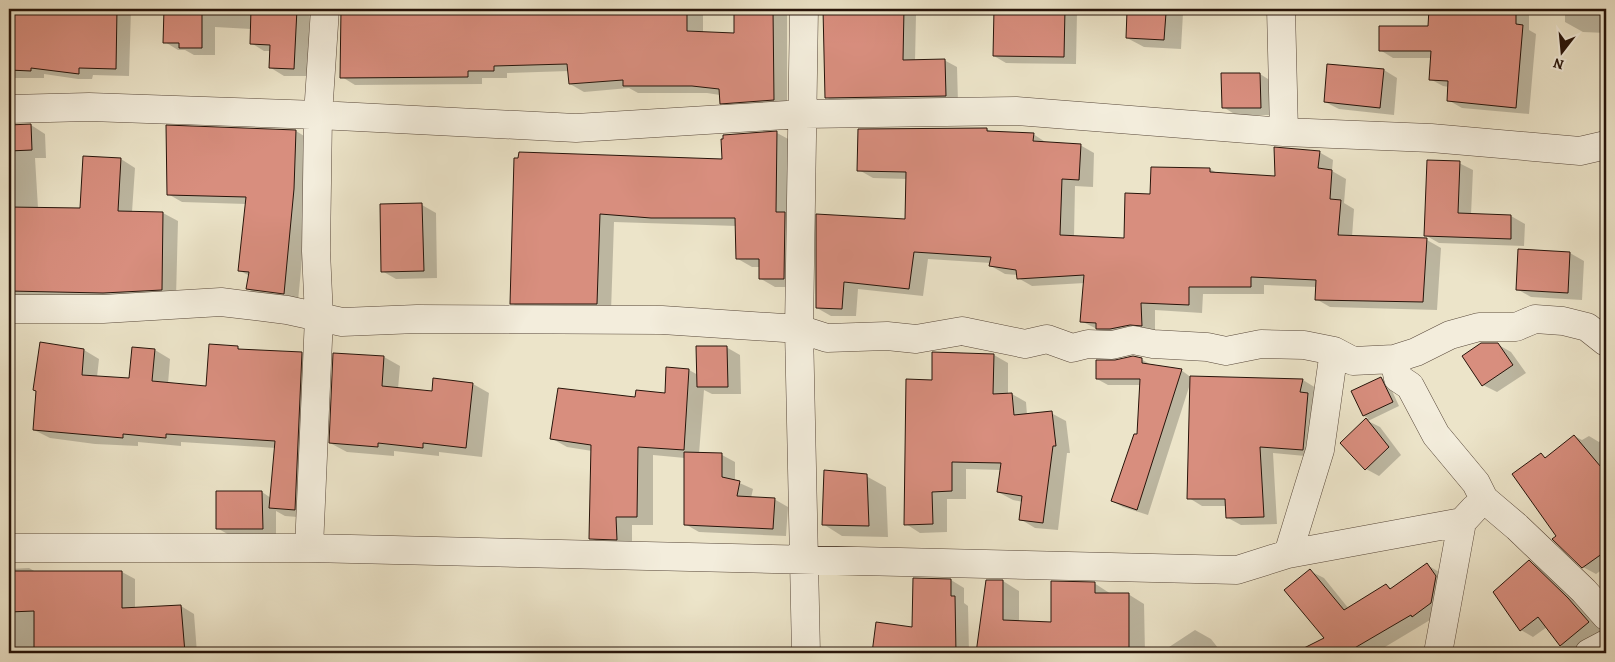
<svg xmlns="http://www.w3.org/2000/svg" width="1615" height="662" font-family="Alegreya,serif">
	<rect width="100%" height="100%" fill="#ece4c9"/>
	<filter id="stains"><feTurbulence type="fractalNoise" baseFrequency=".004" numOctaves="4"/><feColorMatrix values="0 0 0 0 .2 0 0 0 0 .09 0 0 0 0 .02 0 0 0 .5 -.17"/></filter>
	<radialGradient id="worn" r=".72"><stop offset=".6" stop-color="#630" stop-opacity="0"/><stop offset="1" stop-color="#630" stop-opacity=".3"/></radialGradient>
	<!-- shadow -->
	<path fill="#0003" d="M9,9H131L129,76L93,75L92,79H78L44,74V78H9Z
		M165,9H310L308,76H284L271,68V51H264L251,43V29L215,27V55H194L185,50H178L165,42Z
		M348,9H703V33L736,34V9H781L787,12V107L735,111L721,103L720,95L707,93H638L629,88L584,92L570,84L569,71L507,73V78H482V84L355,85L342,77Z
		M824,9H905L916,15L915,61L944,60L957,67L958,103L839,105L826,97Z
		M996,9H1069L1077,13L1076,64L1006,63L994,56Z
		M1129,9H1271V14L1183,13L1181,49L1144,47L1127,38Z
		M1431,9H1529V30L1536,34L1529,114L1462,108L1448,100L1449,87L1443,86L1430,79L1432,58H1393L1380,50L1430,27Z
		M1565,9H1606V33L1583,32L1565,22Z
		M1384,70L1397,78L1394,115L1339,109L1325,102Z
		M1260,74L1273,82L1274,115H1236L1223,107Z
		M9,122L11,124L31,125L45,134L46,158H35L38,208L81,209L121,159L135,168L132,212L163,213L178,221L176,298L9,299Z
		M987,129L993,133L1033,134L1047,143L1080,145L1094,153L1093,187L1075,186L1074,237L1125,239L1151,195L1152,168L1210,169L1219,174L1276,178L1319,152L1333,160L1332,171L1346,179L1344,203L1354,209L1352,237L1427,240L1441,248L1437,310L1330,307L1316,299L1317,287L1264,285V294H1203L1202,313L1155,310V333L1111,336L1081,321L1085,283L1032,286L1018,278V275L1005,274L991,266V263L928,259L923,296L858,289L856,316H831L817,308L906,220L907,179L873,178L859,170Z
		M296,131L309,139L308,197L298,301L261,297L248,289L250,276L240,271L246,204L182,202L168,194Z
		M777,133L792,141L799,287H775L761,279L760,267H752L738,259L737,226L614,222L611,312H526L512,303L516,159L724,160V136Z
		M1459,163L1473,170L1471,215L1511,216L1525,224L1524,246L1439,243L1425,235Z
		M381,205H422L436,213L437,278L396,279L382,271Z
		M1519,250L1570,253L1584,261L1582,300L1531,297L1517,289Z
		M1497,344L1511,352L1526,373L1497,392L1483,385Z
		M726,347L740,355L741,394H712L704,390L699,454L722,455L735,462V481L753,489L751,498L774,499L788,507L786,536L699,532L685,524V458L653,455V525H632V548L606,547L591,538L592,451L567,447L551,438L636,398L666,394L689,370L698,375Z
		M133,348L155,350L170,359L168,384L207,387L238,348L243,351L302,353L317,362L310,518L285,516L276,511V536H231L217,528L262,492L271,498L276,448L181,442V446L138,442V446L95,444L50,438L34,430L84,350L99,359L97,377L130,379Z
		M994,355L1008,363V394H1012L1026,402L1027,415L1051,413L1066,421L1070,453H1067L1058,530L1035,528L1020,519L1023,502L1013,500L998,492L1001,470L966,469V499H947V532L920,533L906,524L933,382Z
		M384,357L400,366L398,389L433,392L473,384L489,393L482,457L439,452V456L394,451V456L347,452L330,443Z
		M1141,359L1153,366L1181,370L1192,378L1303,380L1316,388V457L1273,453L1277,524L1241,525L1228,518L1227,506H1202L1189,498L1190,384L1148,515L1123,507L1112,501L1138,435L1141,385H1108L1097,379Z
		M1381,378L1388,382L1399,406L1368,421L1380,427L1401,455L1379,476L1366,469L1341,443L1368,418L1364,416L1353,392Z
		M1606,435V567L1596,574L1583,567L1557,537L1541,455L1546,458L1574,436L1582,440L1589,436L1599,442Z
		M866,476L886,487L888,537L842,536L823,524V480Z
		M1529,561L1542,569L1581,606L1604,634L1588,653H1567L1547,627L1533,637L1521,630Z
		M1427,565L1441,573L1445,611L1375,653H1297L1326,638L1310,571L1324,578L1349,609L1386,585L1392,589Z
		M29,568L36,572H122L135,579V609L181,606L194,614L197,653H9V569Z
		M951,580L964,588V603L968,606L969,653H873L877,624L913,628Z
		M987,581H1003L1019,591V622L1052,623L1094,583L1111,594H1128L1144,604L1145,653H977Z
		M1195,630L1211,639L1222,653H1160Z"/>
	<!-- building -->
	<path fill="#d88e7e" stroke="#27140a" d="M9,9H117L116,69L79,68V74L31,68V71L9,70Z
		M164,9H202V48H179V43H163Z
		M251,9H297L294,69L269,68L270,45L250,44Z
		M373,9H687V31L734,33V9H773L774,100L720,104L719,89L692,86H623V80L569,84L567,64L494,66V71H468V77L340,78L341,10L373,12Z
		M823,9H904L903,60L945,59L946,96L825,98Z
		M994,9H1065L1064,57L993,56Z
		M1429,9H1516V24L1523,25L1516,108L1447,101L1448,81L1429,80L1431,51H1379V26H1428Z
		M1127,11L1166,13L1164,40L1126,38Z
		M1327,64L1384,69L1380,108L1324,102Z
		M1221,73H1260L1261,108H1222Z
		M31,124L32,150L9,151V125Z
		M166,125L296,130L294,189L284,294L246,289L249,272L238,271L246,197L167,195Z
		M987,128V131L1034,133L1033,141L1081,144L1079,180L1062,179L1060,235L1124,238L1125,193L1150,194L1151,167L1210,168V172L1275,176L1274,147L1320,151L1318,168L1332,170L1330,199L1341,200L1338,235L1427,238L1423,302L1315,300L1316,280L1251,277V287H1189V305L1141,303L1142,326L1130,325L1110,329H1096V323L1080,322L1084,275L1017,279L1016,270L989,266L991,257L914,252L909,289L844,282L842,309L816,308V214L905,219L906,172L857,171L858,129Z
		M777,131L776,212H785L784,279H759V259H736L735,218H651L600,214L597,304H510L514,158H518L519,152L722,159L721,139H723V135Z
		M83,156L121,158L118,211L163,212L162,290L103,293L9,291V207L80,208Z
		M1427,160L1460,161L1458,213L1511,215V239L1424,236Z
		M422,203L424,271L381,272L380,204Z
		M1518,249L1570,252L1568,293L1516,290Z
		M40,342L84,349L82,375L129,378L132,347L155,349L152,381L206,386L209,344L238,346V349L302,352L295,510L269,508L275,441L166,434V438L123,434V438L33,430L36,391L33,390Z
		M1481,343H1498L1513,365L1482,386L1462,356Z
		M696,346H727L728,387H697Z
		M932,352L994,354L993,394L1012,393L1014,415L1052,411L1056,446H1053L1043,523L1019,520L1022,496L997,492L1001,463L952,462V491L932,492L933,524L904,525L906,379L932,380Z
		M333,353L384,356L382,386L432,391L433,378L473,383L466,448L423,443V448L378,443V447L329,443Z
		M1133,356L1142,358V363L1182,369L1137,510L1111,501L1134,434H1137L1140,379H1096V360H1115Z
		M666,367L689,369L684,450L638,447L637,517H616L617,540L589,539L591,445L550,439L558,388L635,397L636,390L665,393Z
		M1190,376L1303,379L1300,392L1308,393L1303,450L1260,447L1264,517L1226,518L1225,499H1187Z
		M1381,377L1393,402L1363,416L1351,391Z
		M1366,418L1389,447L1365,470L1340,443Z
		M1574,435L1606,473V551L1582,568L1552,539L1556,536L1512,474L1541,453L1545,458Z
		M684,452L722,453V477L740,481L737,496L775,498L773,529L684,525Z
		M824,470L867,474L869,526L822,525Z
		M216,491H262L263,529H216Z
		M1529,560L1568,598L1589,622L1560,646L1538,617L1520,631L1493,592Z
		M1427,563L1436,576L1431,603L1412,617L1411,615L1346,653H1294L1324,638L1284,590L1310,569L1344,610L1386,584L1390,589Z
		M9,571H122V608L181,605L185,653H34V611L9,612Z
		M913,578L951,579V596H955L956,653H872L876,622L912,627Z
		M986,580H1003V620L1051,622V581L1095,582V593H1129V653H976Z"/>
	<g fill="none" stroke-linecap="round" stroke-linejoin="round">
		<defs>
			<path id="street" d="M804,9L799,329L806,653
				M1281,9L1284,132
				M9,109L89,107L318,115L576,128L804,114L1016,111L1284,132L1431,138L1580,151L1606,145
				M9,309H103L221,302L287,310L342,322L417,319L662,320L799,329L827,338L887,336L916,339L962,331L1025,344L1047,339L1072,348L1088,344L1112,345L1133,340L1153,344L1207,347L1226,351L1261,344L1304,345L1334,351L1353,361L1394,359L1416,352L1450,335L1479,327H1516L1535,319L1563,321L1587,327L1606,342
				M1394,359L1398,378L1410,386L1436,435L1476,483L1484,499L1517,527L1584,591L1606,616
				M9,548H309L1237,570L1288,554L1320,450L1334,351
				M309,548L319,317L316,251L318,115L325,9
				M1288,554L1462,522
				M1438,653L1462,522L1474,509
				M1589,653L1606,644"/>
		</defs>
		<!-- street casing -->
		<use href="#street" stroke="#58483a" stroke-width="29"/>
		<!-- street -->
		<use href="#street" stroke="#f3eddc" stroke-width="28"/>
	</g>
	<!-- margin -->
	<rect width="1615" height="662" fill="none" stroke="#ece4c9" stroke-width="30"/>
	<rect x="10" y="10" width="1595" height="642" fill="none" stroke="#27140a" stroke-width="2.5"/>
	<rect x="15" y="15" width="1585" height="632" fill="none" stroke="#27140a"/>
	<!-- north arrow -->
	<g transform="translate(1562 52) rotate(196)" stroke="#f3eddc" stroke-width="4" paint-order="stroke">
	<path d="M0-4L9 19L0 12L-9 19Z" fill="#27140a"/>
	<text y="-8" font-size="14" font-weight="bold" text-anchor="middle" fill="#27140a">N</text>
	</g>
	<rect width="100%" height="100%" filter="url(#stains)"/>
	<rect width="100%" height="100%" fill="url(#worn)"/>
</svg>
